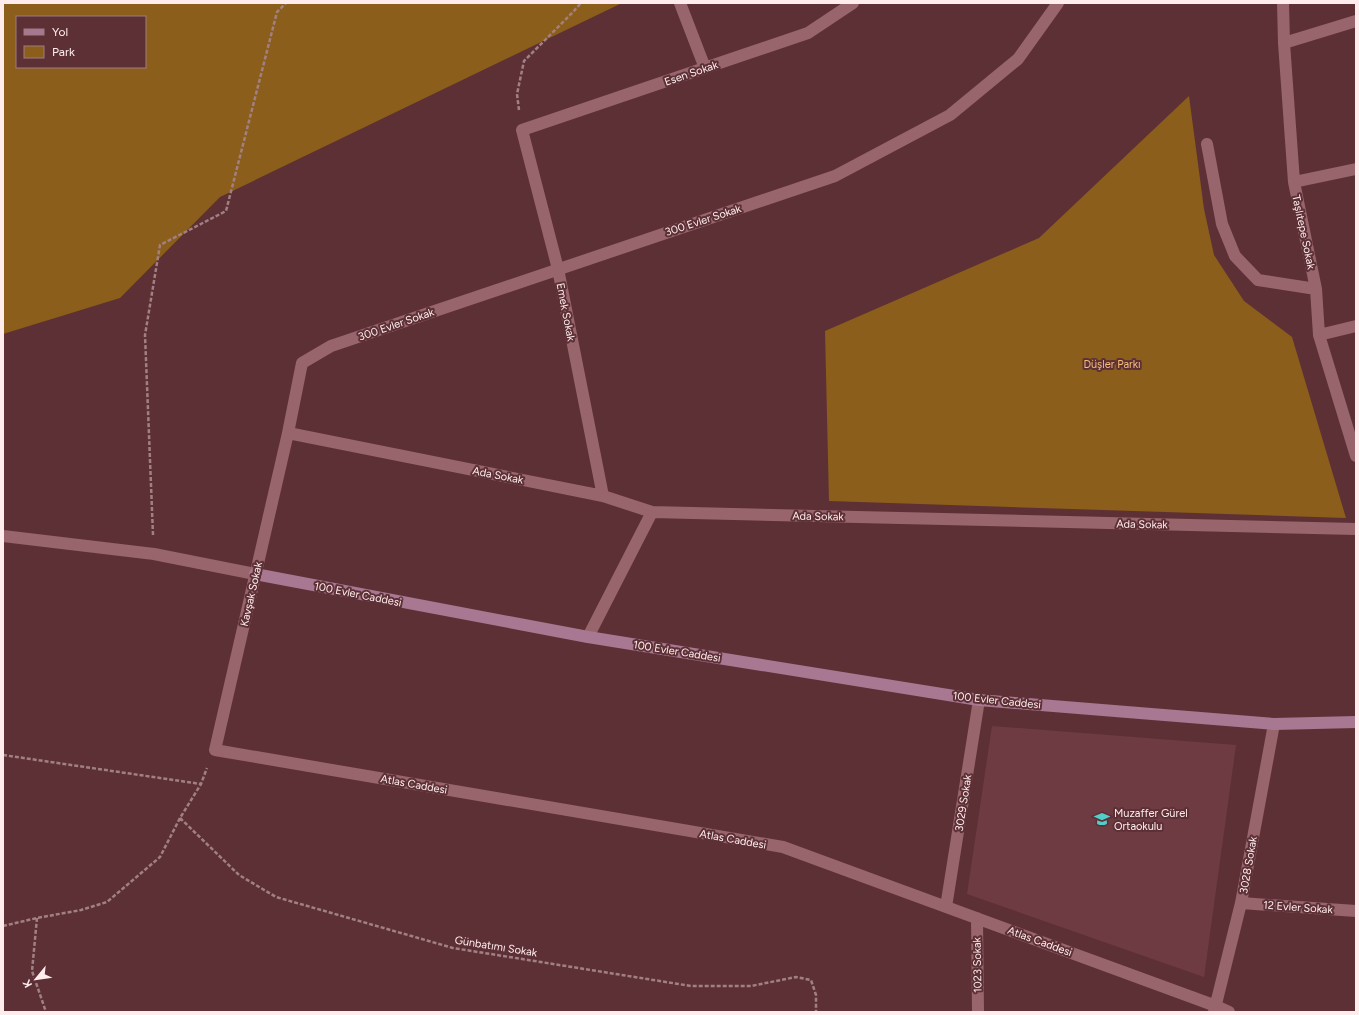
<svg xmlns="http://www.w3.org/2000/svg" width="1359" height="1015" font-family="Figtree,sans-serif">
	<rect width="100%" height="100%" fill="#5d3036"/>
	<!-- built -->
	<path fill="#6e3b42" d="M992,726L1236,745L1204,977L967,894Z"/>
	<!-- green -->
	<path fill="#8c5e1b" fill-rule="evenodd" d="M3,3H622L220,197L120,298L3,334ZM17,17H145V67H17Z
		M1189,96L1204,209L1214,255L1244,301L1292,337L1346,518L829,501L825,331L1039,238Z"/>
	<g fill="none" stroke-linecap="round" stroke-linejoin="round">
		<!-- path -->
		<path stroke="#a18083" stroke-width="2.5" stroke-dasharray="4 2" stroke-linecap="butt" d="M519,110L517,94L524,61L572,13L581,3
			M153,535L145,335L160,245L226,211L277,12L286,3
			M3,755L201,784
			M180,818L239,875L276,897L453,948L691,986H751L796,977L811,980L816,995V1012
			M37,918L32,971L46,1012
			M3,926L37,918L81,910L107,902L160,857L180,818L201,784L207,768"/>
		<!-- street -->
		<path stroke="#97656b" stroke-width="12" d="M680,3L705,68
			M1058,3L1018,59L950,115L835,176L331,346L302,363L288,433L215,750L783,847L1216,1006L1229,1012
			M1283,3L1284,43L1294,182L1316,289L1319,335L1356,456
			M1284,43L1356,21
			M1207,144L1222,224L1235,256L1258,280L1316,289
			M1294,182L1356,169
			M1319,335L1356,326
			M288,433L603,496L652,512L1356,529
			M603,496L558,269L522,130L808,33L853,3
			M3,536L154,554L255,574
			M588,637L652,512
			M1241,903L1356,911
			M946,907L979,700
			M977,918L978,1012
			M1214,1012L1241,903L1274,724"/>
		<!-- secondary -->
		<path stroke="#a87792" stroke-width="12" d="M255,574L588,637L979,700L1274,724L1356,722"/>
	</g>
	<!-- icons -->
	<defs>
		<symbol id="school-bare" viewBox="-9 -9 18 18"><path d="M0-5L7-2L0 1L-7-2ZM-4 1L0 2.5L4 1V4Q0 6-4 4Z" fill="#53cdc9" stroke="#5d3036" stroke-width="2.5" paint-order="stroke"/></symbol>
	</defs>
	<g fill-rule="evenodd">
		<use href="#school-bare" x="1091" y="808" width="22" height="22"/>
	</g>
	<g text-anchor="middle" stroke-width="4" stroke-linejoin="round" paint-order="stroke">
		<!-- street labels -->
		<g font-size="11" fill="#ffedee" stroke="#5d3036">
			<text transform="translate(691 73) rotate(-19)" y="4">Esen Sokak</text>
			<text transform="translate(703 220) rotate(-18)" y="4">300 Evler Sokak</text>
			<text transform="translate(1304 232) rotate(78)" y="4">Taşlıtepe Sokak</text>
			<text transform="translate(566 312) rotate(79)" y="4">Emek Sokak</text>
			<text transform="translate(396 324) rotate(-19)" y="4">300 Evler Sokak</text>
			<text transform="translate(498 475) rotate(11)" y="4">Ada Sokak</text>
			<text transform="translate(818 516) rotate(1)" y="4">Ada Sokak</text>
			<text transform="translate(1142 524) rotate(1)" y="4">Ada Sokak</text>
			<text transform="translate(251 594) rotate(-77)" y="4">Kavşak Sokak</text>
			<text transform="translate(358 594) rotate(11)" y="4">100 Evler Caddesi</text>
			<text transform="translate(677 651) rotate(9)" y="4">100 Evler Caddesi</text>
			<text transform="translate(997 700) rotate(6)" y="4">100 Evler Caddesi</text>
			<text transform="translate(414 784) rotate(10)" y="4">Atlas Caddesi</text>
			<text transform="translate(963 803) rotate(-81)" y="4">3029 Sokak</text>
			<text transform="translate(733 839) rotate(10)" y="4">Atlas Caddesi</text>
			<text transform="translate(1248 865) rotate(-80)" y="4">3028 Sokak</text>
			<text transform="translate(1298 907) rotate(4)" y="4">12 Evler Sokak</text>
			<text transform="translate(1040 941) rotate(20)" y="4">Atlas Caddesi</text>
			<text transform="translate(496 946) rotate(9)" y="4">Günbatımı Sokak</text>
			<text transform="translate(977 965) rotate(-91)" y="4">1023 Sokak</text>
		</g>
		<!-- park labels -->
		<g font-size="11" fill="#f5be79" stroke="#5d3036">
			<text x="1112" y="368">Düşler Parkı</text>
		</g>
		<!-- poi labels -->
		<g font-size="11" fill="#ffedee" stroke="#5d3036" text-anchor="start">
			<text x="1114" y="817">Muzaffer Gürel<tspan x="1114" dy="13">Ortaokulu</tspan></text>
		</g>
	</g>
	<!-- border -->
	<rect width="1359" height="1015" fill="none" stroke="#ffedee" stroke-width="8"/>
	<!-- legend -->
	<rect x="16" y="16" width="130" height="52" fill="#5d3036" stroke="#9e7c80"/>
	<rect x="24" y="29" width="20" height="6" fill="#a87792" stroke="#9e7c80"/>
	<text x="52" y="36" font-size="12" fill="#ffedee">Yol</text>
	<rect x="24" y="46" width="20" height="12" fill="#8c5e1b" stroke="#9e7c80"/>
	<text x="52" y="56" font-size="12" fill="#ffedee">Park</text>
	<!-- north arrow -->
	<g transform="translate(36 979) rotate(241)" stroke="#5d3036" stroke-width="3" paint-order="stroke">
	<path d="M0-3L7 15L0 10L-7 15Z" fill="#ffedee"/>
	<text y="-6" font-size="11" font-weight="bold" text-anchor="middle" fill="#ffedee">K</text>
	</g>
</svg>
